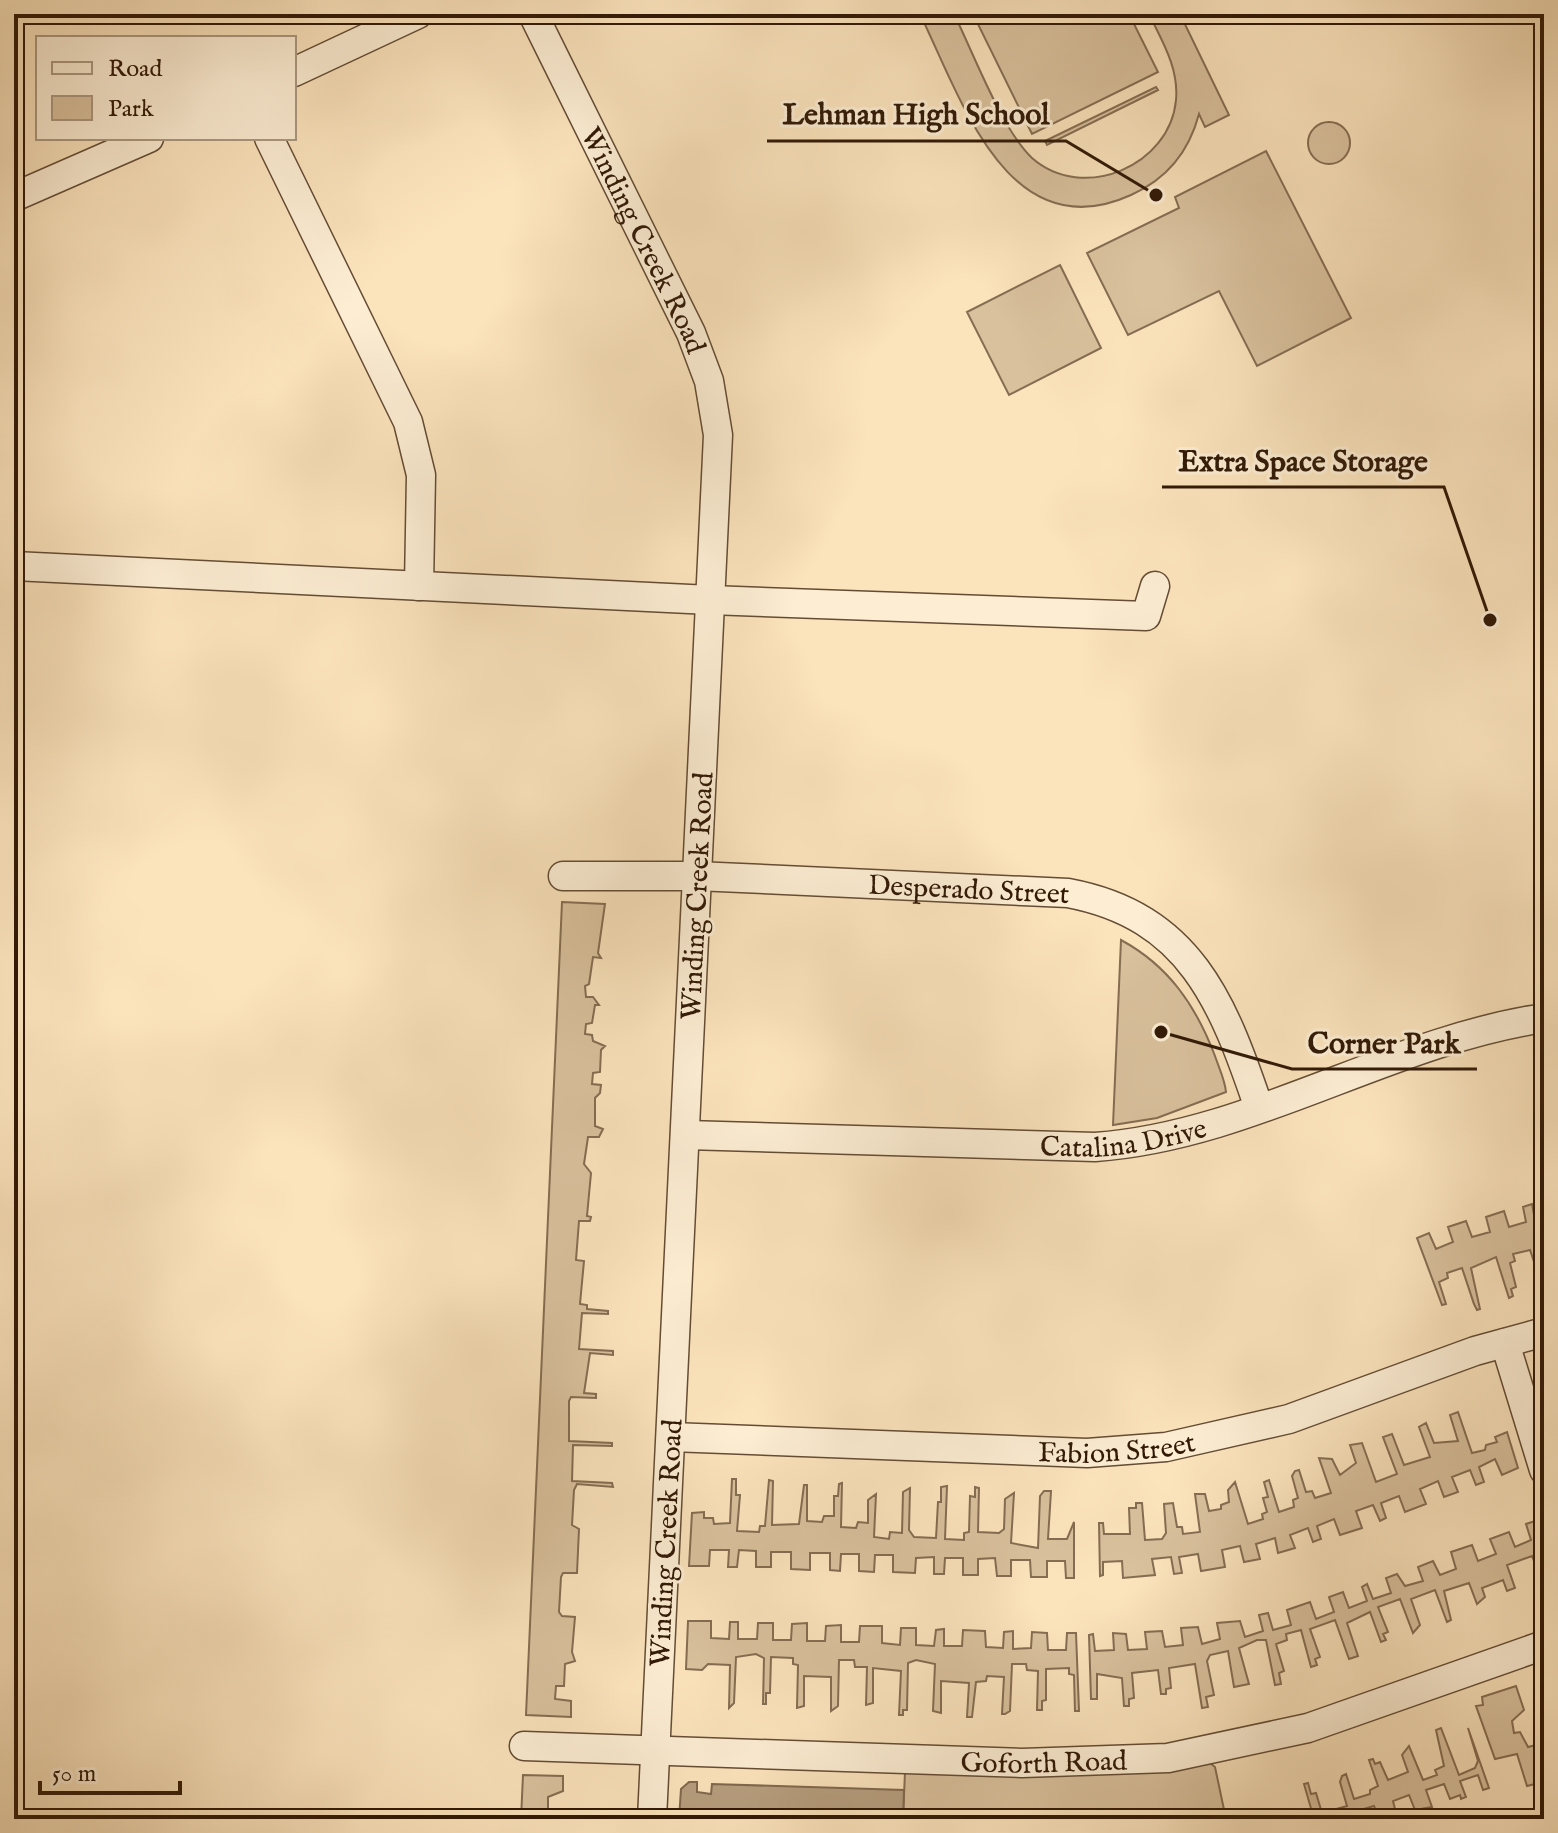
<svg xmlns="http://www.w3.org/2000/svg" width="1558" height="1833" font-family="'IM FELL English',serif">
	<rect width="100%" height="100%" fill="#fbe3bc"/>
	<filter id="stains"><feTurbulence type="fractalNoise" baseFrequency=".0025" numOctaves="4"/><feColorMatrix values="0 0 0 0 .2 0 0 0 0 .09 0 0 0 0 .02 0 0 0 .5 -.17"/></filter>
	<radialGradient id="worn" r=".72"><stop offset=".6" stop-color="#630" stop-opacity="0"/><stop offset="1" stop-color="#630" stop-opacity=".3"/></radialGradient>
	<!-- green -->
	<path fill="#d9c19d" stroke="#856d52" stroke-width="2" d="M920,14H954C973,52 1002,130 1032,158C1083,203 1170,166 1176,100C1179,68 1162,41 1149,14H1180L1229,115L1205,127L1199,114C1189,152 1167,179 1131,195C1008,251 961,98 920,14Z
		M973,14H1129L1158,72L1032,134Z
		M1156,87L1158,90L1047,145L1045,141Z
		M1308 143a21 21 0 1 1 42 0a21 21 0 1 1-42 0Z
		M1266,151L1351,318L1257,366L1219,291L1128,335L1087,253L1179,208L1175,197Z
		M1060,265L1101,348L1009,395L967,312Z
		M562,902L605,904L598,953L601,958L593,957L589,984L585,986L586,997H593L599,1005H595L592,1023L586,1024L585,1034L592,1035L593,1041L605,1046L601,1050L600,1072L593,1073L592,1084L601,1085L600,1093L595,1098V1126L603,1129L599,1137H588L584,1164L591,1173L587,1216L591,1217L590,1221H579L576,1260L584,1261L580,1304L587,1305V1309L608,1311V1314L582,1313L579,1349L613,1351V1355L590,1353L584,1393L596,1394V1398L571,1397L569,1401V1441L612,1443V1446L573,1445L572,1481L612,1483L613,1487L577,1484L574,1490L572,1525L579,1529L577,1573H563L561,1577L559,1612L562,1616L575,1617L572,1652L575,1661L565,1664L564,1686H556L555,1699L571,1701V1717L526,1715Z
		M1121,940C1169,966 1196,1006 1215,1056C1219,1068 1225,1080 1226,1092L1157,1118L1113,1125Z
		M1532,1204L1535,1220L1544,1218V1291L1530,1250L1513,1254L1515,1261L1510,1263L1516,1287L1511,1289L1513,1296L1509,1298L1496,1257L1471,1268L1480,1309L1477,1310L1474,1304L1462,1268L1447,1273L1448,1278L1439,1282L1446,1304L1442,1305L1417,1238L1429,1233L1436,1249L1453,1242L1448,1227L1466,1221L1472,1237L1490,1232L1486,1217L1504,1211L1509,1227L1526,1222L1523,1207Z
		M1458,1412L1472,1453L1485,1450L1486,1445L1497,1442L1495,1437L1507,1432L1518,1468L1502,1475L1495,1459L1479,1467L1484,1482L1476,1485L1470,1470L1452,1477L1458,1492L1444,1497L1438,1481L1420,1489L1426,1504L1405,1512L1399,1496L1381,1503L1386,1518L1380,1521L1373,1505L1356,1511L1362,1528L1340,1535L1334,1519L1317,1526L1321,1539L1313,1542L1308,1528L1290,1535L1295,1548L1278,1553L1275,1538L1256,1544L1260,1559L1244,1562L1240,1546L1222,1550L1225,1567L1201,1571L1198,1554L1179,1557L1182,1573L1174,1574L1171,1557L1152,1559L1155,1575L1123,1578L1122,1561L1103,1562V1575L1100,1576L1099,1523H1103L1104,1534H1130L1129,1508H1136V1503H1142L1145,1540L1162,1539L1166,1533L1164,1504L1173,1503L1177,1527H1182L1183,1534L1200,1532L1195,1494H1205L1209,1511L1221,1509V1505L1229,1502L1228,1490L1235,1482L1248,1524L1263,1519L1262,1514L1267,1512L1263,1498L1268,1497L1264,1482L1269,1480L1279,1512L1294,1507L1293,1500L1298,1498L1292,1476L1295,1471L1299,1470L1306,1492L1312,1491L1315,1498L1331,1493L1319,1458L1332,1459L1340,1475L1356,1463L1350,1445L1362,1443L1376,1482L1397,1474L1383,1437L1392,1434L1404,1465L1430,1457L1419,1427L1426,1423L1434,1443L1458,1441L1450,1415Z
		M732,1479H736V1495H740L737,1531L759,1532L760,1526H765L769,1480L773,1481L772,1525L799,1524L804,1485H807V1521L822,1522L824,1516H834V1496H838L839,1484L842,1483L841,1527L856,1528L858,1522L868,1523V1500L876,1494L874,1537L889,1539L890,1532L902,1533L903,1492L910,1488L909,1530L914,1537L936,1538L938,1502H941V1487L947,1486L945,1539L964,1540V1533L969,1532L970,1496L975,1497V1487L979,1488L978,1532L999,1533L1004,1529L1005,1499L1014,1493L1011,1543L1038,1548L1040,1496L1044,1491H1051L1048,1539H1067L1074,1522V1578H1066L1065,1561H1047V1577H1031L1030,1560H1011V1576H997L995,1558L978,1559V1575H963V1558H945L944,1574H934V1557L916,1558L915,1573L893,1572V1555H875L874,1572L859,1571V1554H841L840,1571L830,1570V1553H810V1570L791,1569V1552H771V1567H756V1551L739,1550L737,1567H728L729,1550H710L709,1566H689L692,1513L704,1512V1518H713L714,1524L730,1523Z
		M1535,1521L1544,1563L1536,1566L1532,1556L1507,1565L1515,1588L1507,1591L1503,1580L1482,1588L1485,1597L1477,1604L1469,1583L1444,1591L1451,1620L1447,1622L1435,1590L1411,1599L1420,1625L1413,1633L1400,1599L1378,1607L1388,1632L1383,1634L1386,1640L1381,1642L1370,1612L1347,1623L1358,1656L1349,1659L1335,1620L1310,1629L1320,1657L1315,1659L1317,1665L1311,1667L1301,1630L1286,1634L1287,1640L1276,1644L1284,1671L1279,1673L1281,1684L1275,1685L1266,1640H1257L1239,1648L1249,1684L1234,1687L1228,1651L1210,1655L1207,1661L1214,1695L1206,1697L1208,1707L1202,1708L1195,1664L1169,1668L1171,1688L1166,1689V1694H1161L1158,1670L1132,1673L1134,1698L1129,1699V1706H1124L1122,1678L1097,1674V1699H1091L1089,1635L1093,1634L1095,1651L1114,1650L1113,1633L1126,1634L1128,1650L1147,1649L1145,1632L1162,1631L1165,1647L1183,1645L1181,1628L1198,1627L1202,1644L1220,1639L1217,1623L1240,1621L1245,1637L1263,1631L1259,1615L1268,1613L1273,1630L1291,1625L1287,1610L1310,1602L1316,1619L1334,1612L1329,1597L1343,1592L1349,1608L1367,1601L1362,1587L1367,1584L1373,1599L1391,1593L1386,1578L1397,1574L1405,1586L1423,1581L1418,1567L1433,1561L1440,1575L1456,1569L1451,1552L1472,1545L1478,1561L1496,1554L1490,1539L1509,1532L1515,1547L1531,1540L1526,1524Z
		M688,1621H711V1638L729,1639L730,1622H738V1639H757L758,1623H773V1640H791L792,1624L807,1623V1641H825L826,1626L841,1625V1642H859L860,1626H882V1643L900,1645L901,1628H916V1645L934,1646L936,1630L944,1629V1646H962L963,1630L985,1631L986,1647L1003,1648L1004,1632L1013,1631V1649L1031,1648L1032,1632L1047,1633L1048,1650H1066L1067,1633H1076L1079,1711H1075L1074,1675L1069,1674V1668L1046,1669V1700L1042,1701V1710H1037L1038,1671L1027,1670L1026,1664H1012L1010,1711L1005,1714H1002L1004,1677L987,1676L986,1681L976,1682L972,1717H967L969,1683L941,1681V1713L933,1711L935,1664L916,1660L908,1663L907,1710H903V1715H899L901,1671L873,1668V1703L866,1705L867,1667H855L854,1660H839L838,1706L831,1711V1677L804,1676V1706L797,1708L798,1665L793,1664V1658L771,1657L770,1693H766V1704H763L764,1658L756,1654L736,1657L734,1703L729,1708L730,1665L708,1664L702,1670L686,1669Z
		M1516,1686L1524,1710L1512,1721L1514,1733L1520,1732L1528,1747L1544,1743V1761L1541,1763L1544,1799L1539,1783L1527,1786L1517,1754L1495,1759L1476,1706L1483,1705L1482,1697Z
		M1441,1728L1459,1775L1475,1768L1478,1761L1468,1728L1489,1788L1483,1790L1478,1775L1460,1781L1466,1797L1461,1799L1460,1795L1450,1799L1444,1784L1426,1790L1432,1807L1415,1810L1409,1795L1393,1801L1397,1817L1379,1819L1374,1806L1357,1811L1359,1819L1341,1816L1314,1819L1304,1784L1308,1783L1311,1794L1316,1793L1322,1813L1347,1806L1340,1782L1342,1776L1346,1774L1354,1799L1370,1794V1790L1378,1786L1369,1760L1373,1759L1375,1764L1380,1762L1388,1780L1408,1772L1402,1755L1409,1746L1423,1780L1437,1775L1435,1770L1444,1766L1436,1730Z
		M1210,1763L1215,1767L1226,1819H903L905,1772Z
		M523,1775L563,1776V1791L548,1797V1809L555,1810V1819H521Z"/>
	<!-- water -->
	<path fill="#b69e7e" stroke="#81694e" stroke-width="2" d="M689,1782H697V1792L711,1794L712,1784L904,1790L903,1819H679L681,1789Z"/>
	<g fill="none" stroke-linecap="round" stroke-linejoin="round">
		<defs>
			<g id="minor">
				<path id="s1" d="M533,14L691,333L709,381L718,435L652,1819"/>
				<path d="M294,72L418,14"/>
				<path d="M269,138L408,422L421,475L419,586"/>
				<path d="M14,197L149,138"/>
				<path d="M14,566L710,600L1146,616L1155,586"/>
				<path id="s2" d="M563,876H696L1068,893C1190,916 1223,1002 1259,1108"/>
				<path id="s3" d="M686,1135L1095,1147C1251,1136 1389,1041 1544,1018"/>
				<path d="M1505,1343L1544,1470"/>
				<path id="s4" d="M671,1437L1087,1453L1166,1447L1289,1419L1475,1351L1544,1332"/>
				<path id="s5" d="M524,1746L1022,1763L1168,1758L1308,1728L1544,1645"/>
			</g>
		</defs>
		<!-- minor casing -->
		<use href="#minor" stroke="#644c34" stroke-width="31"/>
		<!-- minor -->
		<use href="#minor" stroke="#fcedd3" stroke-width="28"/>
	</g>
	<g text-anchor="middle" stroke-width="6" stroke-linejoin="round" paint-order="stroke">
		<!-- street labels -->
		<g font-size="28" fill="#311906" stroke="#fcedd3">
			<text dy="10" stroke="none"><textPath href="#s1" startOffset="252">Winding Creek Road</textPath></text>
			<text dy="10" stroke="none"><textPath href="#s2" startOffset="406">Desperado Street</textPath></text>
			<text transform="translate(696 896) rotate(-87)" y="10">Winding Creek Road</text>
			<text dy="10" stroke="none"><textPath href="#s3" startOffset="438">Catalina Drive</textPath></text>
			<text dy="10" stroke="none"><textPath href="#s4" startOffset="446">Fabion Street</textPath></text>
			<text transform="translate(665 1543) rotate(-87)" y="10">Winding Creek Road</text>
			<text dy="10" stroke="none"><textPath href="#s5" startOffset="520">Goforth Road</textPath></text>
		</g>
	</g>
	<!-- callouts -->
	<path fill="none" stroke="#311906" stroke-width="3" d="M1156 195L1066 141H767M1490 620L1444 487H1162M1161 1032L1292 1069H1477"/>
	<g fill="#311906" stroke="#fcedd3" stroke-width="3">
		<circle cx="1156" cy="195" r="8"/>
		<circle cx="1490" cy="620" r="8"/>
		<circle cx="1161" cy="1032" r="8"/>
	</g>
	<g font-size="30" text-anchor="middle" font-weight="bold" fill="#311906" stroke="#fcedd3" stroke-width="6" stroke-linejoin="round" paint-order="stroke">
		<text x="916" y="124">Lehman High School</text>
		<text x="1303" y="471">Extra Space Storage</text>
		<text x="1384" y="1053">Corner Park</text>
	</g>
	<!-- margin -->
	<rect width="1558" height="1833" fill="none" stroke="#fbe3bc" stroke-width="48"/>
	<rect x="16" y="16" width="1526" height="1801" fill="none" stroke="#311906" stroke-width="4"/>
	<rect x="24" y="24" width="1510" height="1785" fill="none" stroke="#311906" stroke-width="2"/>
	<!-- legend -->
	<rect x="36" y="36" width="260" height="104" fill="#fcedd3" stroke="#ab9881" stroke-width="2"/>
	<rect x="52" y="62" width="40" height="12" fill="#fcedd3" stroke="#ab9881" stroke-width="2"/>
	<text x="108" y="76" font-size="24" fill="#311906">Road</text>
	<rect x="52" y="96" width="40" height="24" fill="#d9c19d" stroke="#ab9881" stroke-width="2"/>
	<text x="108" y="116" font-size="24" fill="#311906">Park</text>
	<!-- scale -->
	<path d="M40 1781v12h140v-12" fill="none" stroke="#311906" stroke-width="4"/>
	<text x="52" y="1781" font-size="24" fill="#311906" stroke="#fcedd3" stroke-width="6" paint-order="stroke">50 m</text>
	<rect width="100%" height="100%" filter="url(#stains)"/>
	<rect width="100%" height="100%" fill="url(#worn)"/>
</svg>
